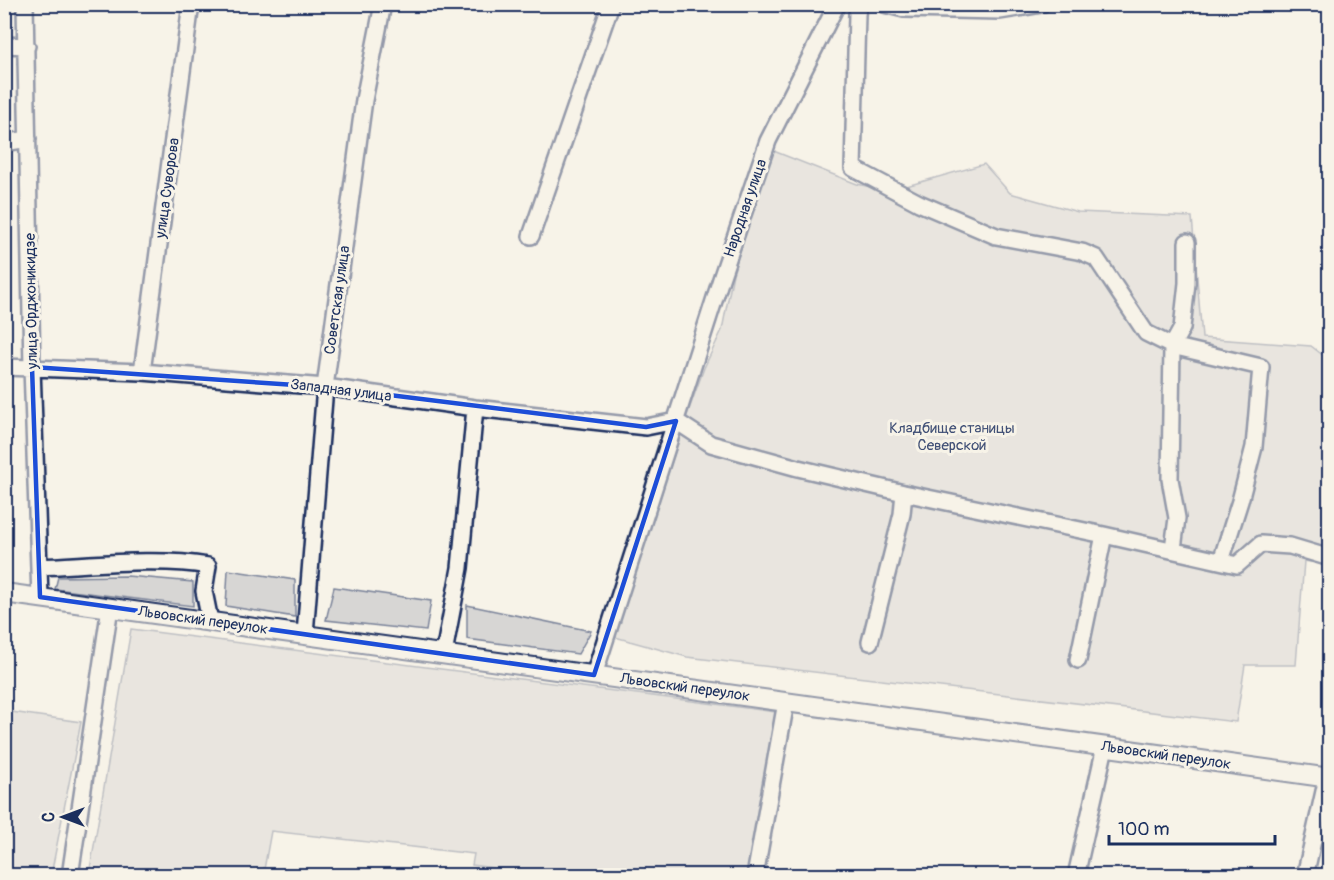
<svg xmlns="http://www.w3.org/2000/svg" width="1334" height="880" font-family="Pangolin,sans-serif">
	<rect width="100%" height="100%" fill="#f7f3e8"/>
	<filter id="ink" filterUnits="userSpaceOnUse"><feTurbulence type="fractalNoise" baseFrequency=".0167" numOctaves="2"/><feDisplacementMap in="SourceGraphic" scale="12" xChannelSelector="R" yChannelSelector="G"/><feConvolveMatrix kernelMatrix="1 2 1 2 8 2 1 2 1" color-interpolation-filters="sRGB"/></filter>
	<g filter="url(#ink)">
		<!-- green -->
		<path fill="#d7d6d4" stroke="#798299" stroke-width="1.5" d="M771,150L857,184L889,191L984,164L1010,193L1078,212L1192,217L1202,338L1311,346L1329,360V565L1304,561L1296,665H1245L1236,722L687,657L615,637L686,418L704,368L722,330L733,274Z
			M228,570L295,580V617L226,606Z
			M127,576L193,582V606L55,589L58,577Z
			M334,587L431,601L426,631L326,620Z
			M467,605L591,631L578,654L467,639Z
			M131,629L776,712L747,875L550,876L472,865L474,854L271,831L263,875H89Z
			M4,711L81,722L51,875H5Z"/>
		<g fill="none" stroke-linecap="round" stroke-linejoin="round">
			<defs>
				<path id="minor" d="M25,4L32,367L40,597
					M859,4L857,14L853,168L919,203L996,236L1082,252L1096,258L1146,333L1172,346L1261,367L1254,447L1240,501L1221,561
					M884,4L904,9L1000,11L1042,4
					M4,45L27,46
					M4,143L28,139
					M531,236L611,4
					M4,367L142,372L325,387L475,408L646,427L676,421
					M142,372L191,4
					M676,421L711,444L798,468L904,493L1104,535L1237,565L1261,544L1290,546L1330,558
					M1173,549L1177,518L1170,479L1172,346L1182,328L1187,283V242
					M39,567C91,565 158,557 208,566L204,591L210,621
					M305,634L325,387L364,100L383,4
					M870,642L902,514L904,493
					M444,653L460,568L475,408
					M1078,660L1104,535
					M594,675L721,279L768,141L837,4
					M70,876L110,607
					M755,876L786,702
					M1076,876L1105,747
					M1305,876L1327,778"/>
				<path id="major" d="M4,593L1330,778"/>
			</defs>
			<!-- minor casing -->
			<use href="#minor" stroke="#1b2f5e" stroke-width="20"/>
			<!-- major casing -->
			<use href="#major" stroke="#1b2f5e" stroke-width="22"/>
			<!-- minor -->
			<use href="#minor" stroke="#f7f3e8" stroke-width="15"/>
			<!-- major -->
			<use href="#major" stroke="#f7f3e8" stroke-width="18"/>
		</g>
	</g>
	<!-- marked area -->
	<path d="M0 0H1334V880H0ZM32,367L325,387L646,427L676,421L594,675L40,597Z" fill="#f7f3e8" fill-opacity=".55" fill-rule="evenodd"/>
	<path fill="none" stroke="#1d4ed8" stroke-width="4.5" stroke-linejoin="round" d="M32,367L325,387L646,427L676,421L594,675L40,597Z"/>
	<g text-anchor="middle" stroke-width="6" stroke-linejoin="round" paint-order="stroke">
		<!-- street labels -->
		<g font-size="15" fill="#1b2f5e" stroke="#f7f3e8">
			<text transform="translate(167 188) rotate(-82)" y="5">улица Суворова</text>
			<text transform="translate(745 208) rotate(-71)" y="5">Народная улица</text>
			<text transform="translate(337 300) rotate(-82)" y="5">Советская улица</text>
			<text transform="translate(31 301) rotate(-91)" y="5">улица Орджоникидзе</text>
			<text transform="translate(341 390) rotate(7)" y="5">Западная улица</text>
			<text transform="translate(203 620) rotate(8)" y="5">Львовский переулок</text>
			<text transform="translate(685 687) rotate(8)" y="5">Львовский переулок</text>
			<text transform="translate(1166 755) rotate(8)" y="5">Львовский переулок</text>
		</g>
		<!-- park labels -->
		<g font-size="15" fill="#415076" stroke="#f7f3e8">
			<text x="952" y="433">Кладбище станицы<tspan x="952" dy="17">Северской</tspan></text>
		</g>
	</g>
	<!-- margin -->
	<rect width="1334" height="880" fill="none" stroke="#f7f3e8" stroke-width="24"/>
	<rect x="12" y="12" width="1310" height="856" fill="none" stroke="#1b2f5e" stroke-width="2" filter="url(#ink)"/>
	<!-- north arrow -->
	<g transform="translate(63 817) rotate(270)" stroke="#f7f3e8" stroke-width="4.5" paint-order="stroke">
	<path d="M0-4.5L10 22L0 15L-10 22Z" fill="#1b2f5e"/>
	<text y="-9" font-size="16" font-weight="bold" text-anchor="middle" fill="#1b2f5e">С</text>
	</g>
	<!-- scale -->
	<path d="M1109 835v9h166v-9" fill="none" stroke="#1b2f5e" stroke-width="3"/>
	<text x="1118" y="835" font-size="18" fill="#1b2f5e" stroke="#f7f3e8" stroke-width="4.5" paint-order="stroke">100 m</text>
</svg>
